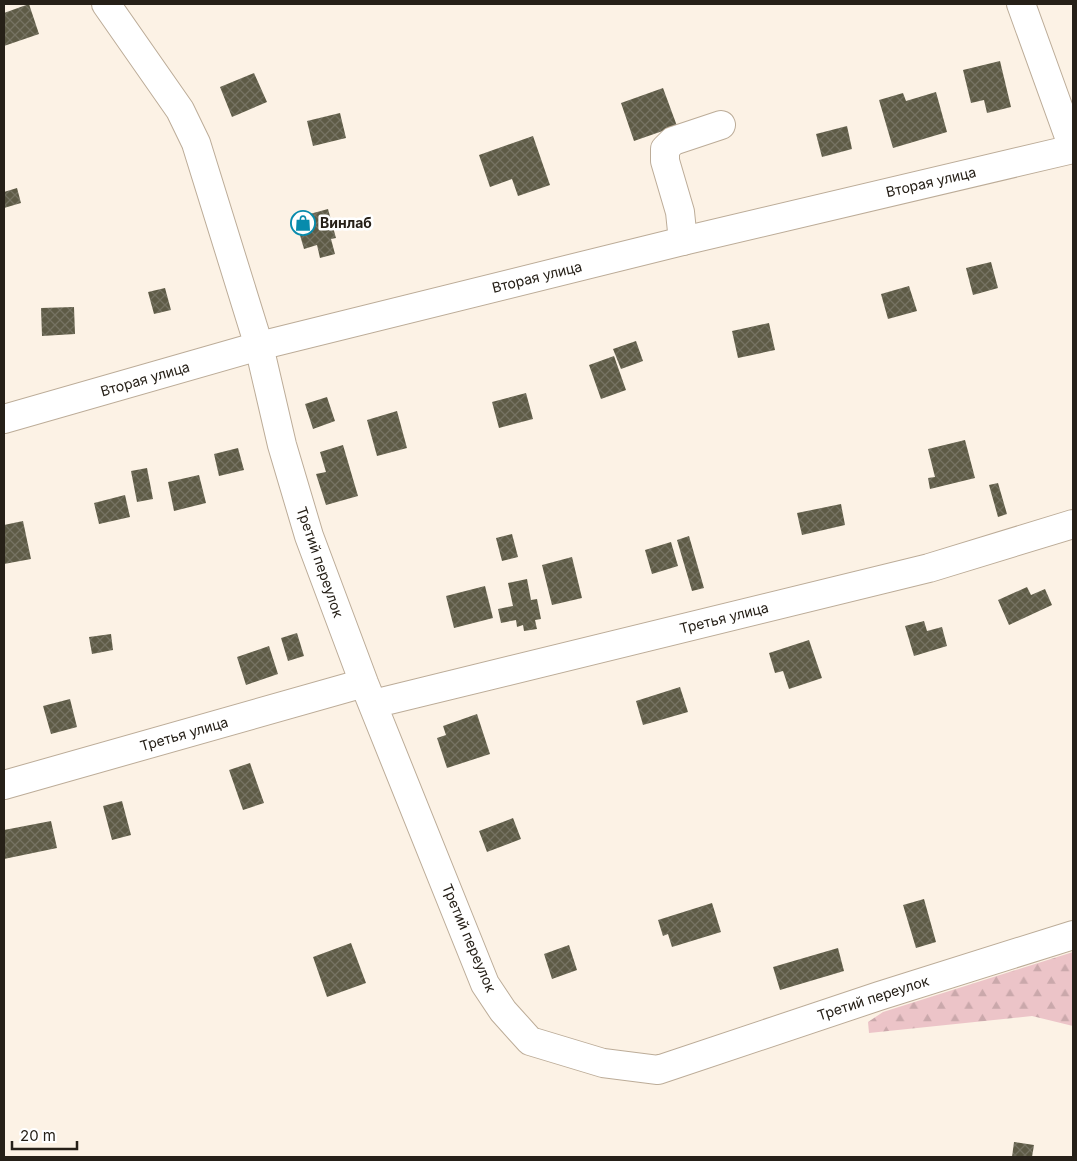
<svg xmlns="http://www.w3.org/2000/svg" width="1077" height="1161" font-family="Inter,sans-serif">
	<defs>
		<pattern id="forest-firs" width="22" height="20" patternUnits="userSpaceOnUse" patternTransform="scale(1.25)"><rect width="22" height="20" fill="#ecc4c8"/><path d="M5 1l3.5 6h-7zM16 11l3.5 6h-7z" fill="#caa8ab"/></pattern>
		<pattern id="building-cross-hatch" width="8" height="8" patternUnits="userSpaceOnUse" patternTransform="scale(1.25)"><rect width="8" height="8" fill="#5e5b46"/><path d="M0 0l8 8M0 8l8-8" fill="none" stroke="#767363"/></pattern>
	</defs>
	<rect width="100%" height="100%" fill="#fcf2e5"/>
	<!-- forest -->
	<path fill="url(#forest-firs)" d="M1073,952V1026L1032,1016L869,1033L868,1022L883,1012Z"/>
	<!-- building -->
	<path fill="url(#building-cross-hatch)" d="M29,4L39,34L4,46V13Z
		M1000,61L1011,107L987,113L984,100L971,103L963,70Z
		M254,73L267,102L232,117L220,87Z
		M663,88L677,126L634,141L621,103Z
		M936,92L947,132L893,148L879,100L903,93L906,101Z
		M340,113L346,138L313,146L307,121Z
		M847,126L852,149L822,157L816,134Z
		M533,136L550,185L518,196L512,179L490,187L479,155Z
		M17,188L21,203L4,208V192Z
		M328,209L336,238L331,239L335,254L320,258L317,245L304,249L295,218Z
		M991,262L998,288L973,295L966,268Z
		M909,286L917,311L888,319L881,294Z
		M165,288L171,310L154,314L148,292Z
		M74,307L75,334L42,336L41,308Z
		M769,323L775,350L738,358L732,331Z
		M636,341L643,361L621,369L613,349Z
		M614,356L626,390L601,399L589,365Z
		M526,393L533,419L499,428L492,402Z
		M327,397L335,421L313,429L305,404Z
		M397,411L407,448L377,456L367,420Z
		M965,440L975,478L930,489L928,478L935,477L928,449Z
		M343,445L358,496L326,505L316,474L326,472L320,452Z
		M238,448L244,470L219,476L214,454Z
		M147,468L153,499L137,502L131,471Z
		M199,475L206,503L174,511L168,482Z
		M998,483L1007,514L998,517L989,485Z
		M125,495L130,517L99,524L94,503Z
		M841,504L845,525L802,535L797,513Z
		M23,521L31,559L4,564V525Z
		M512,534L518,557L502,561L496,538Z
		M689,536L704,588L692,591L677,540Z
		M671,542L678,566L652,574L645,550Z
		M572,557L582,598L552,605L542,565Z
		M527,579L531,600L537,599L541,619L535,620L537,629L524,631L523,625L517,627L516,620L501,623L498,609L513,606L508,583Z
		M485,586L493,618L454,628L446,596Z
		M1027,587L1031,595L1045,589L1052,605L1009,625L998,600Z
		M924,621L927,631L942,627L947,646L914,656L905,626Z
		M297,633L304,656L288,661L281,638Z
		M111,634L113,650L92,654L89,637Z
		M809,640L822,678L789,689L783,671L775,673L769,653Z
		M269,646L278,674L246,685L237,657Z
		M680,687L688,712L643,725L636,701Z
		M70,699L77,727L51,734L43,706Z
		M477,714L490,754L447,768L437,738L446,735L443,726Z
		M250,763L264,803L243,810L229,770Z
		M122,801L131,835L112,840L103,806Z
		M513,818L521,839L487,852L479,831Z
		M51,821L57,848L4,859V830Z
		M924,899L936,942L916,948L903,905Z
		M712,903L721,932L672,947L668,934L663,936L658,920Z
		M351,943L366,983L327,997L313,957Z
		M569,945L577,970L552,979L544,954Z
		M838,948L844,971L780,990L773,967Z
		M1014,1142L1034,1145L1032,1157H1012Z"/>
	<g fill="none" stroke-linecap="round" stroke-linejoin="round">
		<defs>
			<path id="minor" d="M106,4L180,110L196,143L259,346L282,445L309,536L364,683L485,984L503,1011L530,1041L603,1063L658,1070L879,996L1073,935
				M1021,4L1073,148
				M683,241L680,212L665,161V149L673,141L721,125
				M373,704L929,568L1073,524
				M4,785L364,683"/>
			<path id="major" d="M4,419L259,346L683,241L1073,149"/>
		</defs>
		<!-- minor casing -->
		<use href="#minor" stroke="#bcac98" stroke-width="30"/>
		<!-- major casing -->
		<use href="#major" stroke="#bcac98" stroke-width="30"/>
		<!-- minor -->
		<use href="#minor" stroke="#fff" stroke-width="28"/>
		<!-- major -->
		<use href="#major" stroke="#fff" stroke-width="28"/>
	</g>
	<!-- icons -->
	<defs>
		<symbol id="shop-ring" viewBox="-11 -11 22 22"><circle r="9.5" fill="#fff" stroke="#088bac" stroke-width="1.5"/><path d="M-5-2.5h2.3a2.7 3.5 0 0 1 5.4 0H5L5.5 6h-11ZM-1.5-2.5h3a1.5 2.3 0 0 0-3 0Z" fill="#088bac"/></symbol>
	</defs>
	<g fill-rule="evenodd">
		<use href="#shop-ring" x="289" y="209" width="28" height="28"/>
	</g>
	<g text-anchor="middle" stroke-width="5" stroke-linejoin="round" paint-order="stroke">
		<!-- street labels -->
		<g font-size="14" fill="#262018" stroke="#fff">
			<text transform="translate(931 182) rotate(-13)" y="5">Вторая улица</text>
			<text transform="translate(537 277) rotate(-14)" y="5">Вторая улица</text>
			<text transform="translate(145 379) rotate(-16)" y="5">Вторая улица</text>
			<text transform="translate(320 562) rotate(71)" y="5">Третий переулок</text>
			<text transform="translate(724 618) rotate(-14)" y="5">Третья улица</text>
			<text transform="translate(184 734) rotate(-16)" y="5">Третья улица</text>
			<text transform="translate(469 938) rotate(67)" y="5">Третий переулок</text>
			<text transform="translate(873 998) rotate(-18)" y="5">Третий переулок</text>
		</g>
		<!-- poi labels -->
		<g font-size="14" font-weight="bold" fill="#262018" stroke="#fff" text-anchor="start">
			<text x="320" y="228">Винлаб</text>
		</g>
	</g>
	<!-- border -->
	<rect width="1077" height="1161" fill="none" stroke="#262018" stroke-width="10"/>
	<!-- scale -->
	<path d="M12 1141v8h65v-8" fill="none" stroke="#262018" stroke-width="2.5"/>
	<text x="20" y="1141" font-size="15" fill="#262018" stroke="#ffffff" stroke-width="4" paint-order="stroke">20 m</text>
</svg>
